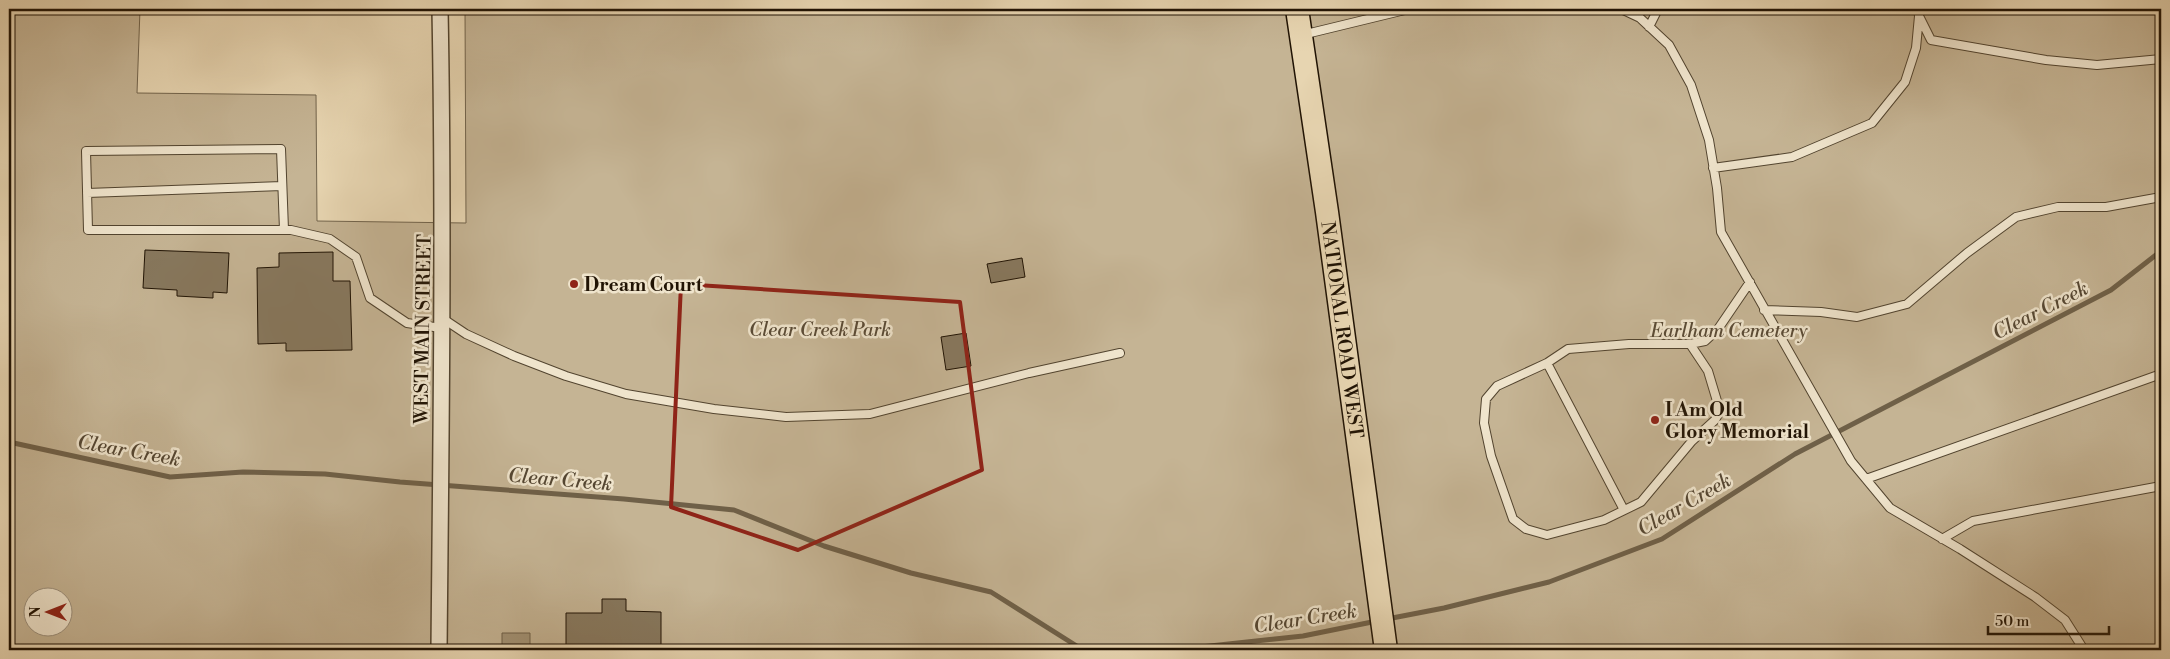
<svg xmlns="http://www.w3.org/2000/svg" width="2170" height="659" font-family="'Libre Bodoni',serif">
	<rect width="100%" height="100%" fill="#e7d5b1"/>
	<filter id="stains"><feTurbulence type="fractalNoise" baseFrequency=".004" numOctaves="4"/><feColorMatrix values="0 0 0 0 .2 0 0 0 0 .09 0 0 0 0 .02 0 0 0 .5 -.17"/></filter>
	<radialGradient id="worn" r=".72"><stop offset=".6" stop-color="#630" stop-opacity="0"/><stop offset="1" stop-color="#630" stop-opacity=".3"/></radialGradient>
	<!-- green -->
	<path fill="#c5b494" stroke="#72644c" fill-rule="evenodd" d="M9,9H140L137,93L316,95L317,221L466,223L465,9H2161V650H9ZM32,596H62V626H32Z"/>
	<!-- water -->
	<path fill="#a39376" stroke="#6f6048" d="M502,633H530V650H502Z"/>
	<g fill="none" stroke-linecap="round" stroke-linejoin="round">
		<!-- stream -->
		<path stroke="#6f6048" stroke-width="5" d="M9,442L170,477L243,472L325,474L400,482L624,499L734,510L824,546L911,573L991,592L1083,650
			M1387,619L1444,608L1549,582L1662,539L1795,454L2111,290L2161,251
			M1173,650L1303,636L1377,621"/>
	</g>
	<!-- building -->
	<path fill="#87785e" stroke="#201304" d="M145,250L229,253L227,293L213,292V298L177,296V290L143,288Z
		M333,252V281H350L352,350L286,351V343L258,344L257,268L279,267V253Z
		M1022,258L1025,277L991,283L987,264Z
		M966,333L971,366L946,370L941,337Z
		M602,599H626V611L661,612V646H566V613H602Z"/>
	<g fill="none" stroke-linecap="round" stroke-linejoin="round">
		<defs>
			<path id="service" d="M1621,9L1640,18L1669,45L1691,85L1709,140L1717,188L1721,232L1851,461L1890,508L1960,549L2035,597L2065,620L2084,650
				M1918,9L1919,16L1931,40L2046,60L2097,65L2161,59
				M1649,27L1658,9
				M1302,35L1409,9
				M1713,168L1792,157L1872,123L1905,82L1916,48L1919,16
				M87,193L282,186
				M284,230L281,149L86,151L88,230H291L330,239L356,257L370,298L407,323L441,328
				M1764,310L1821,312L1857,317L1907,304L1967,253L2016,217L2058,207H2106L2161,197
				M442,318L466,334L514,356L566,376L626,394L714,409L786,417L870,414L1029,373L1120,353
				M1690,344L1708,371L1720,411L1715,420L1692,441L1641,502L1604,520L1547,535L1526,529L1513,519L1491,456L1484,423L1486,399L1497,386L1547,363L1568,349L1629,344H1690L1705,341L1718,329L1750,282
				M1547,363L1624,510
				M1866,479L2161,374
				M1942,539L1973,521L2161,486"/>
			<path id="minor" d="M439,650C441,436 444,223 440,9"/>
			<g id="primary">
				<path id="s1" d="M1297,9L1327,212L1386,650"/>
			</g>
		</defs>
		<!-- service casing -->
		<use href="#service" stroke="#52442f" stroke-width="10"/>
		<!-- minor casing -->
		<use href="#minor" stroke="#52442f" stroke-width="18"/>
		<!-- primary casing -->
		<use href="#primary" stroke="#201304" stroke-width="25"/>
		<!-- service -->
		<use href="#service" stroke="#efe4cc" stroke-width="8"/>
		<!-- minor -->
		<use href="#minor" stroke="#efe4cc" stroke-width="15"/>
		<!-- primary -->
		<use href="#primary" stroke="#e7d5b1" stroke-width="22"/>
	</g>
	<!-- marked area -->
	<path fill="none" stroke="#8f2418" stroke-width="4" stroke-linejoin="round" d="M681,284L960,302L982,470L798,550L671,507Z"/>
	<!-- markers -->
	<g fill="#8f2418" stroke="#efe4cc" stroke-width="2">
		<circle cx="574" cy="284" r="5"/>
		<circle cx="1655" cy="420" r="5"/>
	</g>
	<g text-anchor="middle" stroke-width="5" stroke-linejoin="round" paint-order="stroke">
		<!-- poi labels -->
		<g font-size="19" font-weight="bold" fill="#201304" stroke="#efe4cc" text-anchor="start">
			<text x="584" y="291">Dream Court</text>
			<text x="1665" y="416">I Am Old<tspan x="1665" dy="22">Glory Memorial</tspan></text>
		</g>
		<!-- street labels -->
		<g font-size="19" fill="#201304" stroke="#efe4cc">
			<text transform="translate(422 329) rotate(-89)" y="7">WEST MAIN STREET</text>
			<text dy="7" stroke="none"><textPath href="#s1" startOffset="324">NATIONAL ROAD WEST</textPath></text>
		</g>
		<!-- park labels -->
		<g font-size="19" font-style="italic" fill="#5a4b36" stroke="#efe4cc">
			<text x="820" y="336">Clear Creek Park</text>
			<text x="1729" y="337">Earlham Cemetery</text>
		</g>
		<!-- water labels -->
		<g font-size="20" font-style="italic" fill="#544632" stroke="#efe4cc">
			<text transform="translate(2040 310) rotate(-27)" y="7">Clear Creek</text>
			<text transform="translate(129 450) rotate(10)" y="7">Clear Creek</text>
			<text transform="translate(560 479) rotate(5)" y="7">Clear Creek</text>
			<text transform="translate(1684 504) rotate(-30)" y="7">Clear Creek</text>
			<text transform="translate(1305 618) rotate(-9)" y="7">Clear Creek</text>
		</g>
	</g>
	<!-- margin -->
	<rect width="2170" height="659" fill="none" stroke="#e7d5b1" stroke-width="30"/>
	<rect x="10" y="10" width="2150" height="639" fill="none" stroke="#201304" stroke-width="2.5"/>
	<rect x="15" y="15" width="2140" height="629" fill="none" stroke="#201304"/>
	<!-- north arrow -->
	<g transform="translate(48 612) rotate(270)"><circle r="24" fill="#efe4cc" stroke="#9c907c"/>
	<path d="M0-4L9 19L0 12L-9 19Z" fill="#8f2418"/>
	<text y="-8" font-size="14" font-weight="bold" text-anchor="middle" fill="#201304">N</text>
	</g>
	<!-- scale -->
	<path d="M1988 626v8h121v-8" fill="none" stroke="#201304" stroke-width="2.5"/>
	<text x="1995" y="626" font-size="15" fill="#201304" stroke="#efe4cc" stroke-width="4" paint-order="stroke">50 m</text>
	<rect width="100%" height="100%" filter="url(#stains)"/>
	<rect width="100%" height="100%" fill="url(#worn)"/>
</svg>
